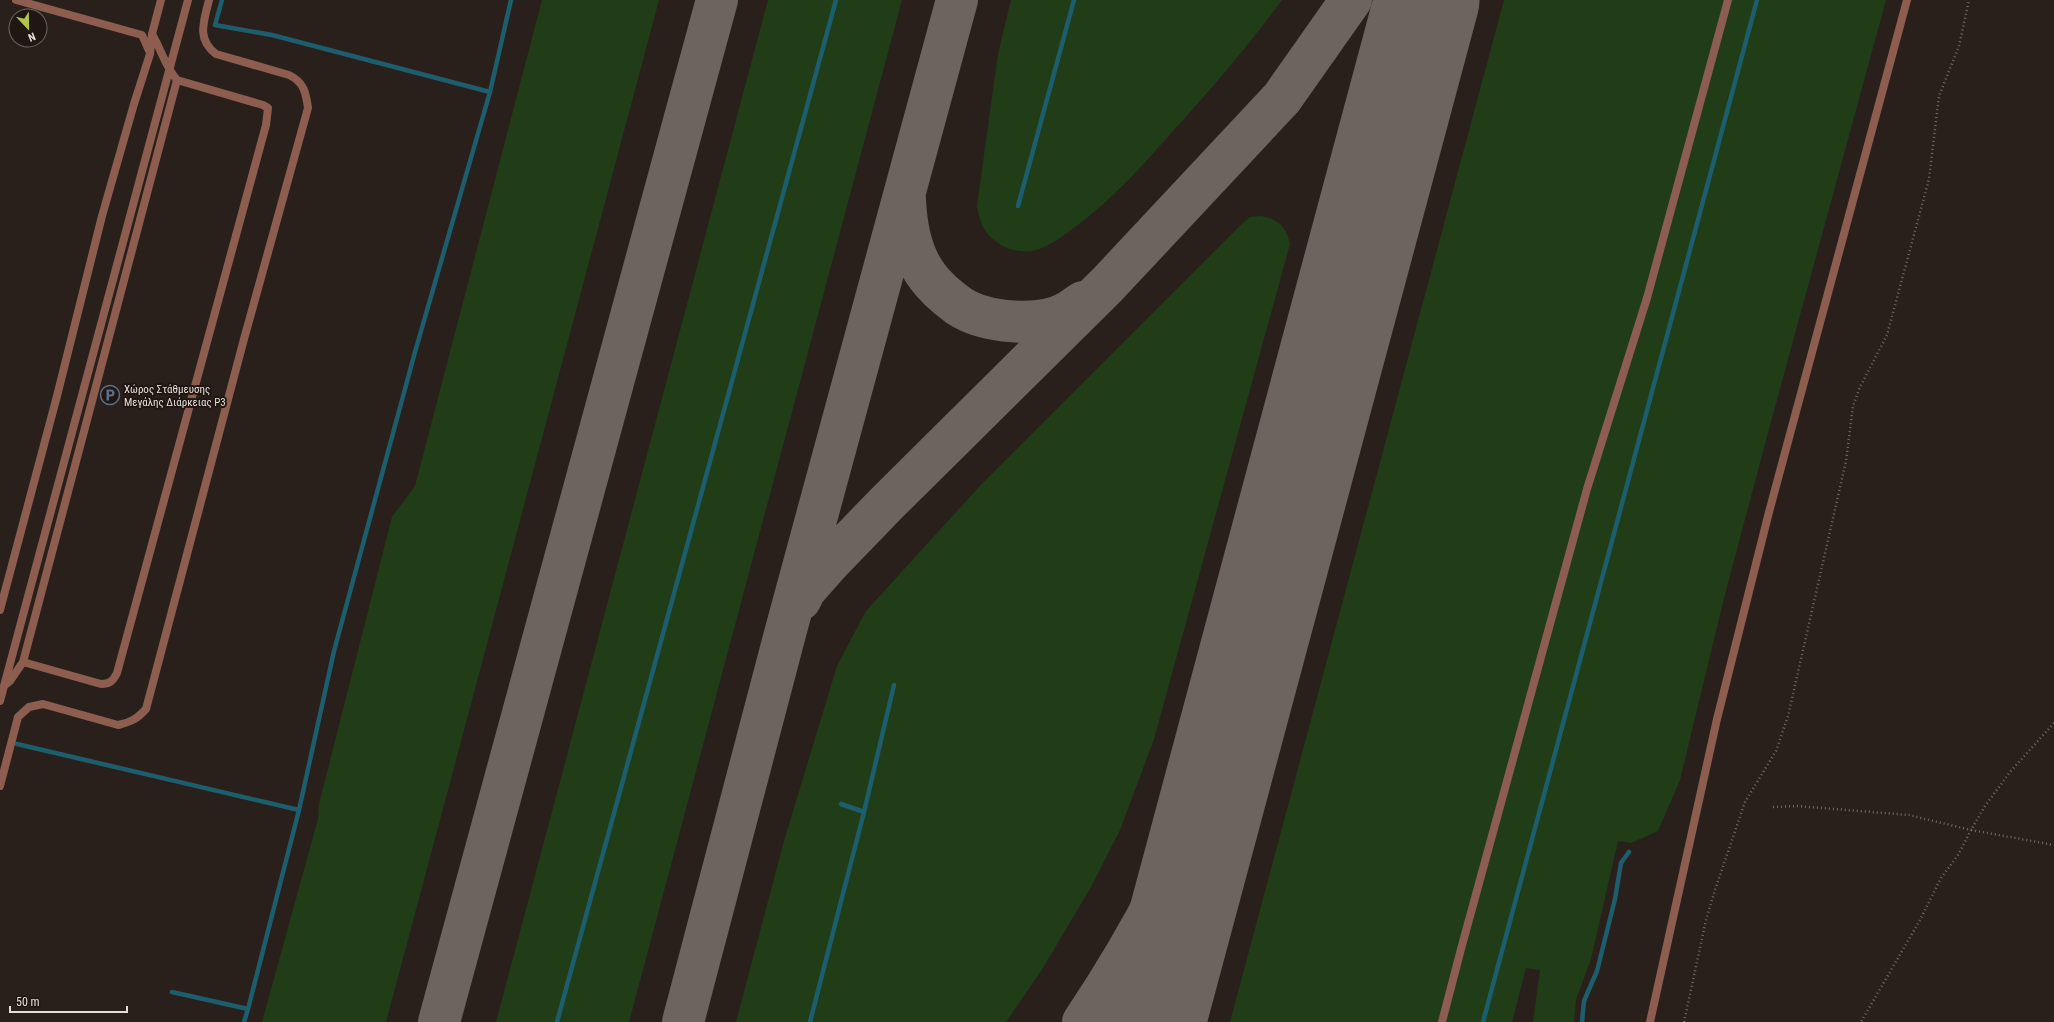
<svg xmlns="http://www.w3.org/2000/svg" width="2054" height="1022" font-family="'Roboto Condensed',sans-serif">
	<rect width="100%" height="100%" fill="#2a201b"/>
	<!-- green -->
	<path fill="#203d18" d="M542,0H659L386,1022H262L318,819L319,804L392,517L415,486Z
		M768,0H902L629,1022H496Z
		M1011,0H1282C1249,45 1212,88 1174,130C1143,165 1113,199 1075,227C1063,236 1050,246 1036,250C1023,253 1009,251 998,243C984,233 980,223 977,206L998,54Z
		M1504,0H1886L1769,429L1724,598L1680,780L1658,831L1631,843L1618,841L1591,959L1576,1000L1574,1022H1533L1540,970L1526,968L1512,1022H1230Z
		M1260,216C1277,218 1286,226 1290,244L1154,739L1120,830L1091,887L1043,968L1006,1022H736L784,841L837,666L866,611L978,488L1243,223L1250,217Z"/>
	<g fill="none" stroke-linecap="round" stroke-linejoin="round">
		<!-- stream -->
		<path stroke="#1d5e6e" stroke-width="4.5" d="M490,92L511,0
			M1018,206L1074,0
			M17,744L299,810L334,651L415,352L490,92L272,35L215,25L222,0
			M841,804L864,812L894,685
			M172,992L248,1009L299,810
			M244,1022L248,1009
			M557,1022L836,0
			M810,1022L864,812
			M1483,1022L1757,0
			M1582,1022L1584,1001L1597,971L1615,899L1621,863L1629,852"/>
		<!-- taxiway -->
		<path stroke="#6d6460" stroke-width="42" d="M905,199C906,225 911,255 928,277C936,288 948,298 959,306C985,323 1040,328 1068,312C1073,309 1078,305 1083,302
			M800,600L805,590L828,564L887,503L1108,284L1282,98L1351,0
			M439,1022L717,0
			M683,1022L786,630L957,0
			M1083,1022C1144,931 1189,842 1229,740"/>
		<!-- runway -->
		<path stroke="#6d6460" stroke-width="105" d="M1153,1022L1427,0"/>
		<!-- path -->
		<path stroke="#736a66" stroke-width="2.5" stroke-dasharray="1 3" stroke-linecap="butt" d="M2054,723L2010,772L1985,806L1971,830L2054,845
			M1773,807L1797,806L1909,815L1971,830L1958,855L1941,878L1920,920L1861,1022
			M1684,1022L1706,920L1715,890L1745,802L1776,751L1788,716L1846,461L1853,406L1860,387L1887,335L1929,179L1939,96L1959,46L1969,0"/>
		<!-- service -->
		<path stroke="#8d5e4f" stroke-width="8" d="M16,0L142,35L150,53
			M0,610L57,396L102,216L134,104L150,54L152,34L161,0
			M23,662L101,684C110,684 113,681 117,673L266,125L268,108L263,105L177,80
			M4,686L10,681L23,662L177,80C165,66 161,49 152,34
			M0,701L188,0
			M0,786L18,717L29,707L43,704L118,725C131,722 137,719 146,709L244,339L308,108C306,93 304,82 289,75L216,54C196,39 204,21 209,0
			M1442,1022L1461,949L1587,489L1647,298L1728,0
			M1650,1022L1717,719L1769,512L1907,0"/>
	</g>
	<!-- icons -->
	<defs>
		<symbol id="parking-ring" viewBox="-11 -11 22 22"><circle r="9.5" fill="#201712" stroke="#5c6f8a" stroke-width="1.5"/><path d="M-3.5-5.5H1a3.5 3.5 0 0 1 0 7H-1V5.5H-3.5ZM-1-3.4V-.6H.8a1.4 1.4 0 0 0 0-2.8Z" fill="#5c6f8a"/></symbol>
	</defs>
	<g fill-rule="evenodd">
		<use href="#parking-ring" x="99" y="384" width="22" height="22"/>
	</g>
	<g text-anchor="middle" stroke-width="4" stroke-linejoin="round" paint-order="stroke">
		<!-- poi labels -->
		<g font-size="11" fill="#e4ddda" stroke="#201712" text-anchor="start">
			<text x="124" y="393">Χώρος Στάθμευσης<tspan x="124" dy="13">Μεγάλης Διάρκειας P3</tspan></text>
		</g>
	</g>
	<!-- north arrow -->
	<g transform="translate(28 28) rotate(158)"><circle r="19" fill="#201712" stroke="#6e6662"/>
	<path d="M0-3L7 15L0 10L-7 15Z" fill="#b2c34c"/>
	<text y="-6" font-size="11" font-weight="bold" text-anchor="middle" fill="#e4ddda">N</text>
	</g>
	<!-- scale -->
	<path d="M10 1006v6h117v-6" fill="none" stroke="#e4ddda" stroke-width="2"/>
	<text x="16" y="1006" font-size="12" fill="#e4ddda" stroke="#201712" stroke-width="3" paint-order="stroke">50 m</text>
</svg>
